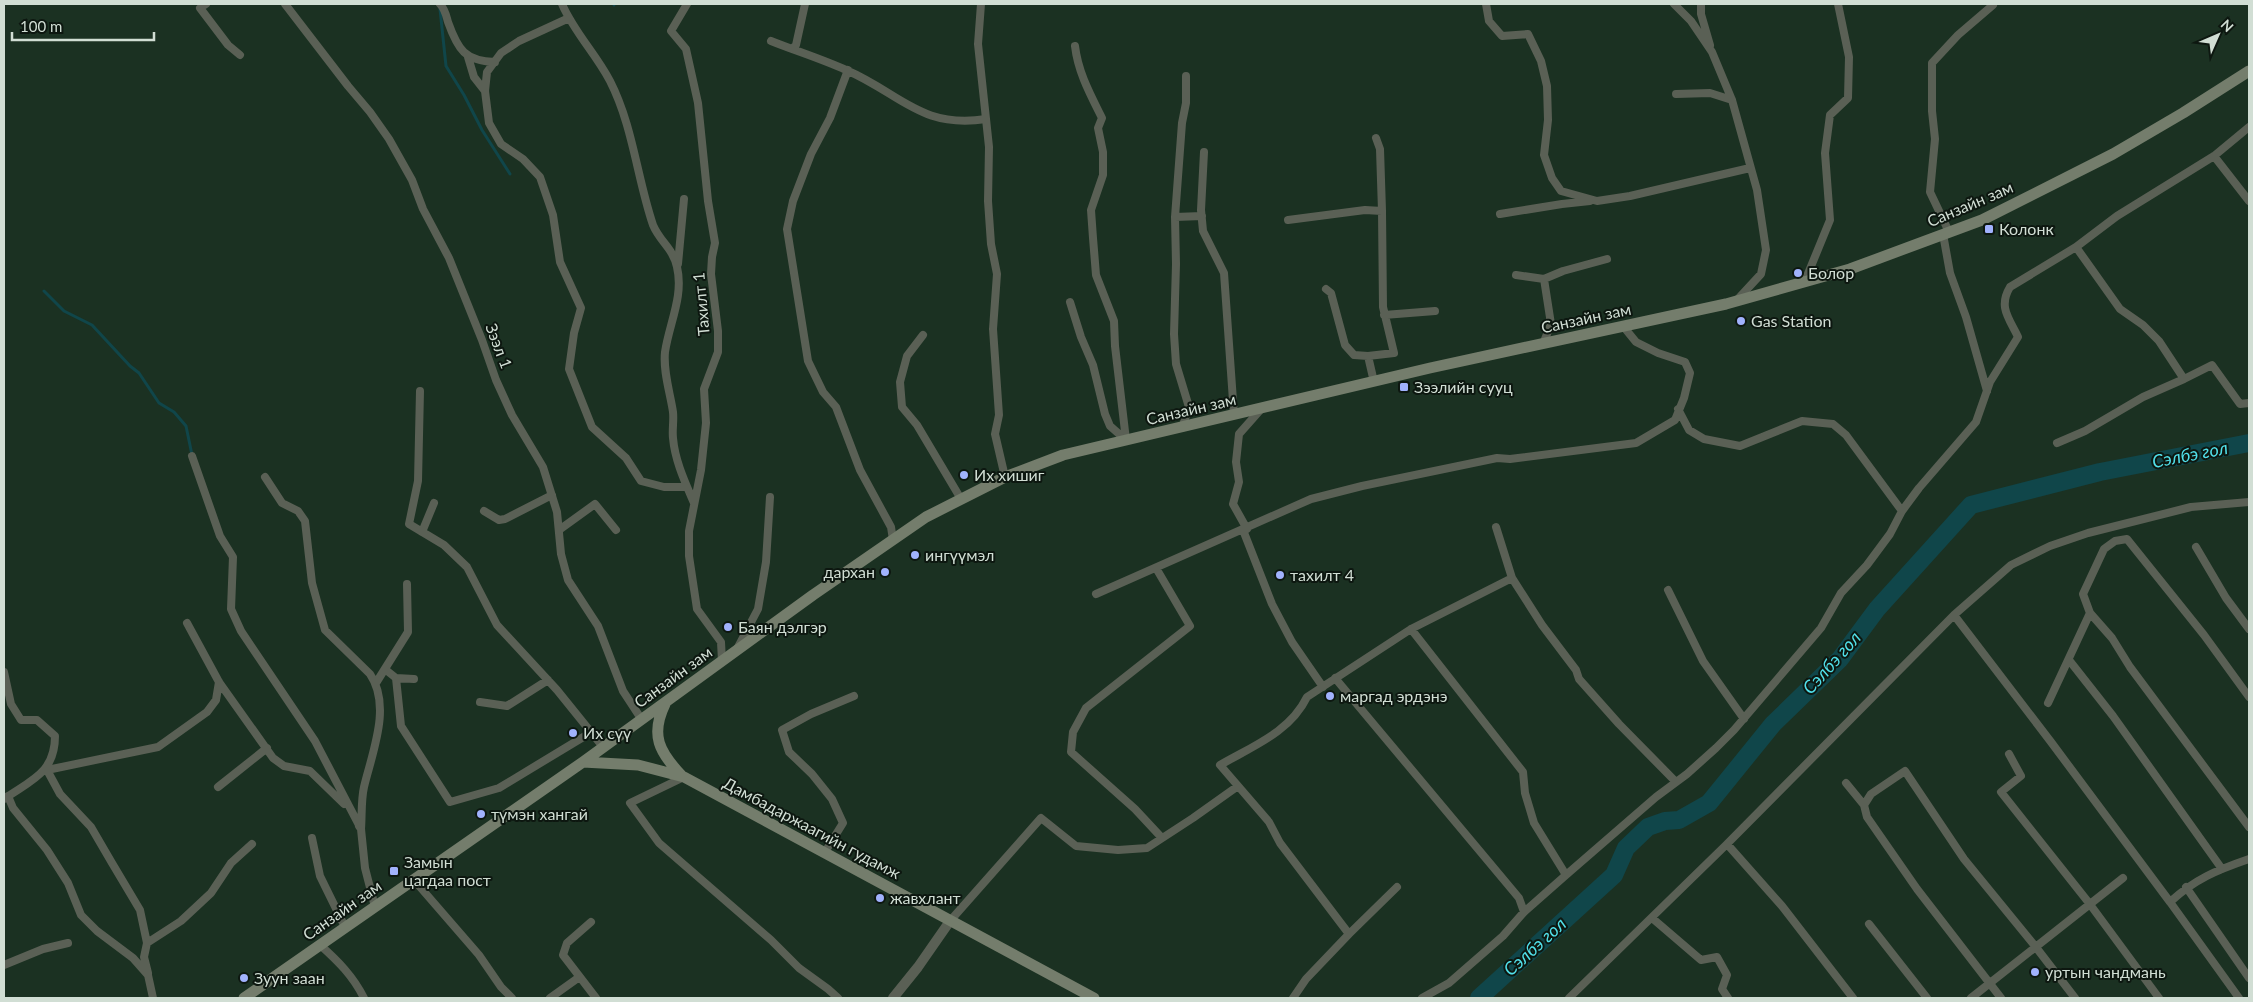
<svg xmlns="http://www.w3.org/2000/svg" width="2253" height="1002" font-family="Lato,sans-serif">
	<rect width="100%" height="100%" fill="#1b3122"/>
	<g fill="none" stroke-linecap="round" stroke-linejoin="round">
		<!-- stream -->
		<path stroke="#10464a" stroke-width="3" d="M614,4V5
			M440,9L446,66L464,95L482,130L510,174
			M44,291L64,311L92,325L130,366L139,373L159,403L174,412L186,426L192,455"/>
		<!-- river -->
		<path stroke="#10464a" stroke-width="18" d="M1479,998L1614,875L1626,848L1648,827L1665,821L1679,820L1709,803L1773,724L1840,659L1877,609L1971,505L2100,472L2249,443"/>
		<!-- minor -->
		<path stroke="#5a6055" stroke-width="8" d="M206,4L200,8L228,45L240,55
			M285,4L348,86L370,112L389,139L412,180L423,209L449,258L482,340L496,380L512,415L543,467L557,512L561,554L568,580L598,626L623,691L642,720
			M440,4C445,9 446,15 448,22C458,50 465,61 495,62
			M562,4C574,32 596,54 610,81C633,126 637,178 653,225C660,242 673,248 677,267C684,296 669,324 665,352C663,372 670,392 673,412C674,421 672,430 673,438C675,461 685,482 694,503
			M687,4L671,31L686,49L698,103L708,201L715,243L712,257L711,274L718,331V352L704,389L706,423L701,470L689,531V556L697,609L721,642L722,661
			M981,4L978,44L989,147L988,201L991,244L997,274L993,329L999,415L995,434L1005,477
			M1486,4L1489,21L1502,36L1528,34L1541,61L1547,86L1548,120L1544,155L1552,178L1561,191L1597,201L1630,196L1750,168
			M1674,4L1691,21L1712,52L1732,100L1757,190L1766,250L1761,274L1737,300
			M1701,4V14L1710,45
			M569,18L519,41L501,53L487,72L485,91L489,123L501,144L523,159L540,177L553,215L560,262L581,308L574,333L569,369L592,427L626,458L641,481L664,487H687
			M771,41C796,51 822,59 846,70C900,93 920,129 986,119
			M792,49L796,45L805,4
			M468,57L474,77L485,91
			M848,70L830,118L811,154L793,201L787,229L808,361L823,392L836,407L860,470L891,527L893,540
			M1676,94L1710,93L1732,100
			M1376,138L1380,149L1382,211
			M1204,152L1201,210L1203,231L1224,273L1234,415
			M2214,156L2249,201
			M1500,214L1562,204L1590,201
			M1175,217L1202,216
			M1288,220L1365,210L1382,211L1383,307L1394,353L1368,356L1374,382
			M1949,232L1930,192L1935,139L1932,111V63L1958,35L1993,5
			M1943,234L1950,273L1966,317L1987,391
			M678,264L684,199
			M1516,275L1544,279
			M1805,281L1830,220L1825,153L1830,115L1848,98L1849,57L1838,4
			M1326,289L1331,293L1345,345L1354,355L1368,356
			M1070,302L1081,337L1093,365L1105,414L1110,426L1126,440L1115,346L1114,321L1096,275L1093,238L1091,210L1103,175V152L1098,128L1102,118C1090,94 1078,72 1075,46
			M1384,315L1435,311
			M923,335L907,356L900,382L902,407L917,425L961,499
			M1543,344L1551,324L1544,279L1563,271L1607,259
			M2184,379L2212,365L2240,404L2249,403
			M420,391L418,481L409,524L444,545L467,567L497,625L557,690L603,747
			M1678,409L1689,430L1704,439L1740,446L1802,421L1833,424L1846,435L1902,511
			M1182,428L1189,407L1176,364L1174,334L1176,264L1175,217L1182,123L1186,103V76
			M2057,443L2085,431L2143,397L2184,379L2159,341L2143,325L2120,309L2076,247
			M192,456L220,536L233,557L231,609L241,631L315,741L361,829
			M265,477L282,503L298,511L305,521L312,583L325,630L370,674C392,706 372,753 364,787C361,800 362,816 361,829
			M484,511L499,520L505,519L552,495
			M1496,527L1512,578
			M1247,529L1233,504L1239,482L1236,462L1239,434L1262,408
			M559,530L595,504L616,530
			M1243,530L1272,604L1292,642L1323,687
			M422,532L434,503
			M2196,547L2226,598L2249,629
			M1156,568L1190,626L1086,708L1073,732L1071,752L1135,809L1162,838
			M1668,590L1703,661L1744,719
			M1096,594L1311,499L1362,486L1497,458L1510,459L1636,443L1675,420L1684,398L1690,373L1685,362L1658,353L1636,342L1623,326
			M2090,613L2112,638L2130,667L2249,827
			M1954,615L2051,742L2170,902C2195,879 2217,870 2249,859
			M187,623L219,682L273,758L284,766L310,771L344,804
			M1411,629L1523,772L1525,793L1534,823L1566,875L1524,912L1503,936L1449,983L1422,998
			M738,647L758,609L766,562L770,497
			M2069,660L2113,716L2222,869
			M386,670L396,678L414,679
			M4,672L11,704L21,720H37L55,736C55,773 31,780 4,799
			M396,678L401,726L450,802L499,788L590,733
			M1335,678L1519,898L1524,912
			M376,683L408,632L407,584
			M480,702L507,706L548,680
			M2048,703L2090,613L2083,594L2104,549L2115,541L2127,539L2204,635L2249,697
			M2009,754L2021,776L2001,792L2089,903L2159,998
			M684,777L630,803L659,843L771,940L799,968L828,989L838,998
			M1846,783L1864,805L1867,817L1917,889L2001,998
			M218,787L267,748
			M8,796L13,808L47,850L68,883L81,915L97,931L133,958L148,975L153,998
			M1864,805L1871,794L1905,771L1964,859L2035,946L2075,998
			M359,826L361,829L365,868L375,907
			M312,838L320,876L345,927
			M1727,844L1954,615L2011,565L2050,546L2088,533L2191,507L2249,502
			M825,852L843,823L832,799L812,774L789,752L782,730L811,714L854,696
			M1566,875L1656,797L1687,774L1716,748L1734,730L1821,628L1841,593L1867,565L1890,534L1902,511L1919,488L1976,422L1990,382L2018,337C2009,318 1998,307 2010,287L2076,247L2117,216L2214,156L2249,127
			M414,880L479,955L501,987L512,998
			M2186,887L2249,978
			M2170,902L2239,998
			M1652,918L1701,960L1717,957L1727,975L1722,989L1728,998
			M950,921L1041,818L1076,846L1118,850L1147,848L1193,818L1238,786
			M591,922L567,943L563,955L596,998
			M1869,924L1927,998
			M1349,934L1397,887
			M147,943L140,910L112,863L91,827L60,794L47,770L158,747L207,712L216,700L219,682
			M320,945C338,961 353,976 364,998
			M4,965L43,949L68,943
			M148,973L144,957L147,943L181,921L211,893L231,863L252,844
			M550,998L578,978
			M1293,998L1306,979L1349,934L1280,843L1269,822L1220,765C1253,746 1290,732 1307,697L1411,629L1512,578L1542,625L1576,670L1579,679L1619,724L1675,781
			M1569,998L1727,844L1782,906L1853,998
			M1971,998L2123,878"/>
		<!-- tertiary -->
		<path stroke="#5a6055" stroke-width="10" d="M893,998L918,967L950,921"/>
		<!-- secondary -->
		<path stroke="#747d6c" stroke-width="11" d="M665,704C650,735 659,752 682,776
			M583,762L638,765L684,777L1094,998
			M244,998L583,762L813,595L926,517L1005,477L1063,455L1430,368L1726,304L1850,269L1982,220L2113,154L2183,113L2249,71"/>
	</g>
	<!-- markers -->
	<g fill="#a1b2fd" stroke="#0d1710" stroke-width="2">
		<rect x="1984" y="224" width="10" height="10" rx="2.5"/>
		<circle cx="1798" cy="273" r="5"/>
		<circle cx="1741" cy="321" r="5"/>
		<rect x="1399" y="382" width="10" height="10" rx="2.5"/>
		<circle cx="964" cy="475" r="5"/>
		<circle cx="915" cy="555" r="5"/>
		<circle cx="885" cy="572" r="5"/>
		<circle cx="1280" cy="575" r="5"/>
		<circle cx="728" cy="627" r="5"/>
		<circle cx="1330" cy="696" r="5"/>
		<circle cx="573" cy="733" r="5"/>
		<circle cx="481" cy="814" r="5"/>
		<rect x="389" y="866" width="10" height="10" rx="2.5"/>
		<circle cx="880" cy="898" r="5"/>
		<circle cx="2035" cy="972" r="5"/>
		<circle cx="244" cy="978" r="5"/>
	</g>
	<g text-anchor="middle" stroke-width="4" stroke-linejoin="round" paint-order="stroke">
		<!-- street labels -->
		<g font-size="16" fill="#d1ded4" stroke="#0d1710">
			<text transform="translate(1970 204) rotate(-23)" y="6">Санзайн зам</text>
			<text transform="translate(701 304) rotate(-95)" y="6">Тахилт 1</text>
			<text transform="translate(1586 318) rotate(-12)" y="6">Санзайн зам</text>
			<text transform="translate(499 346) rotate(69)" y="6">Зээл 1</text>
			<text transform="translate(1191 409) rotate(-13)" y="6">Санзайн зам</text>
			<text transform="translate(673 677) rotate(-36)" y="6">Санзайн зам</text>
			<text transform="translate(812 828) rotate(28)" y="6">Дамбадаржаагийн гудамж</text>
			<text transform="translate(342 910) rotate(-35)" y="6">Санзайн зам</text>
		</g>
		<!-- poi labels -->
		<g font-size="16" fill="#d1ded4" stroke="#0d1710" text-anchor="start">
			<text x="1999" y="235">Колонк</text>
			<text x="1808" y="279">Болор</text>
			<text x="1751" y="327">Gas Station</text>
			<text x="1414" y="393">Зээлийн сууц</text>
			<text x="974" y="481">Их хишиг</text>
			<text x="925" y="561">ингүүмэл</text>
			<text x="875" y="578" text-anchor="end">дархан</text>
			<text x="1290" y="581">тахилт 4</text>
			<text x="738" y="633">Баян дэлгэр</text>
			<text x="1340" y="702">маргад эрдэнэ</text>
			<text x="583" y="739">Их сүү</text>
			<text x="491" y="820">түмэн хангай</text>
			<text x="404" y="868">Замын<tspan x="404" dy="18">цагдаа пост</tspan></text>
			<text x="890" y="904">жавхлант</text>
			<text x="2045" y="978">уртын чандмань</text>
			<text x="254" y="984">Зуун заан</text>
		</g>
		<!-- water labels -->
		<g font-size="18" font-style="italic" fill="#51e0ea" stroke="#0d1710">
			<text transform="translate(2190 455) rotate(-11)" y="6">Сэлбэ гол</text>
			<text transform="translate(1832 663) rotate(-48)" y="6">Сэлбэ гол</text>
			<text transform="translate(1535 947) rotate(-42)" y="6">Сэлбэ гол</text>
		</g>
	</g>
	<!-- border -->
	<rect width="2253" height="1002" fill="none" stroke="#d1ded4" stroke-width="10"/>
	<!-- north arrow -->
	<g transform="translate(2218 35) rotate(45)" stroke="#0d1710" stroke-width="4" paint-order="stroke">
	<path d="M0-4L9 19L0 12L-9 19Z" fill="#d1ded4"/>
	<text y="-8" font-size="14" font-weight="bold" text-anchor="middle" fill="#d1ded4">N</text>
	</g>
	<!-- scale -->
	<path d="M12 32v8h142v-8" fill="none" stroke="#d1ded4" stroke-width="2.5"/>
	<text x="20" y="32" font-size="15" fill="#d1ded4" stroke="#0d1710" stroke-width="4" paint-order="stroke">100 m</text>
</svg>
